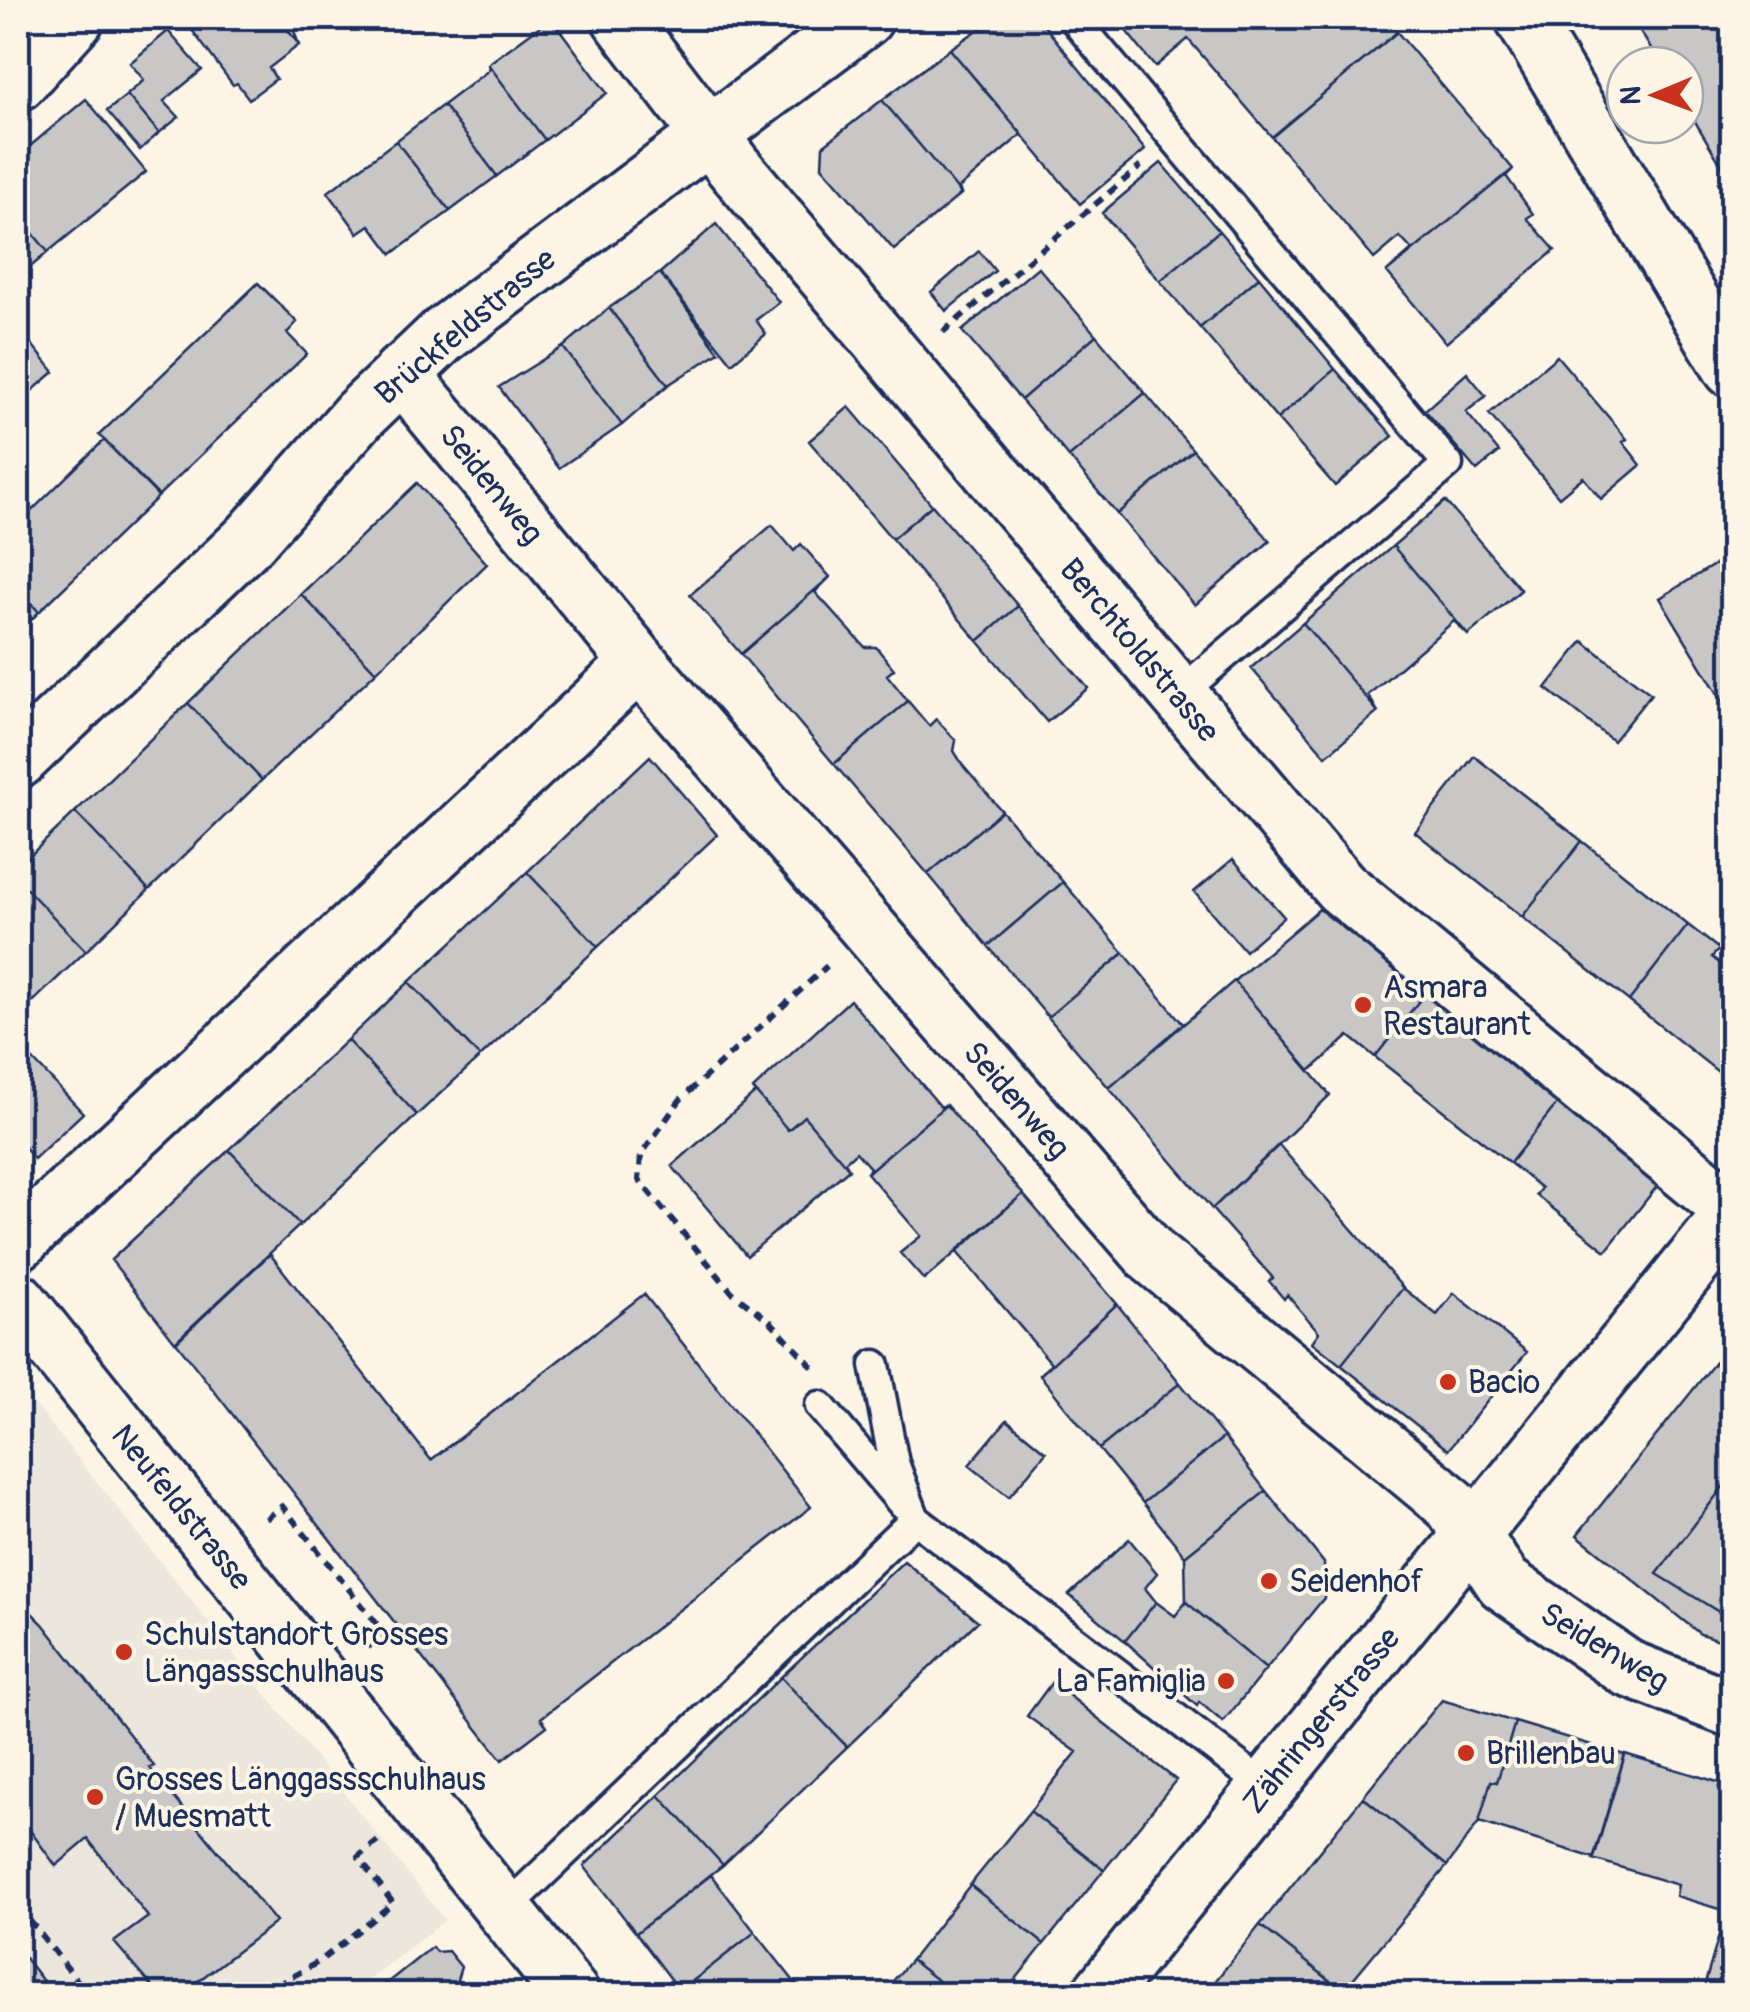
<svg xmlns="http://www.w3.org/2000/svg" width="1750" height="2012" font-family="Pangolin,sans-serif">
	<rect width="100%" height="100%" fill="#fcf5e5"/>
	<filter id="ink" filterUnits="userSpaceOnUse"><feTurbulence type="fractalNoise" baseFrequency=".01" numOctaves="2"/><feDisplacementMap in="SourceGraphic" scale="20" xChannelSelector="R" yChannelSelector="G"/><feConvolveMatrix kernelMatrix="1 2 1 2 8 2 1 2 1" color-interpolation-filters="sRGB"/></filter>
	<g filter="url(#ink)">
		<!-- built -->
		<path fill="#ece7dc" d="M18,1383L445,1920L351,1994H18Z"/>
		<!-- building -->
		<path fill="#c8c7c6" stroke="#1b2f5e" stroke-width="2.5" d="M183,18H279L299,45L269,68L276,79L249,99L237,83L233,85Z
			M279,18H312L294,31L299,45Z
			M551,18L607,93L545,140L488,64Z
			M995,18H1038L1145,150L1080,204L950,49Z
			M1124,18H1385L1397,32L1272,137L1188,39L1155,67L1119,22Z
			M1632,18H1732V206L1718,182L1728,176L1685,105V65H1661Z
			M168,31L202,70L164,101L179,117L159,133L127,95L144,80L130,63Z
			M1397,32L1513,169L1387,272L1412,250L1400,237L1374,259L1272,137Z
			M950,49L1022,134L959,188L961,194L882,100Z
			M488,64L545,140L497,176L443,105L489,70Z
			M127,95L159,133L140,150L107,111Z
			M86,99L146,172L48,252L18,215V156Z
			M882,100L961,194L894,250L822,166L823,146Z
			M443,105L497,176L450,211L396,141Z
			M396,141L450,211L392,254L370,225L358,233L328,192Z
			M1161,163L1219,231L1160,281L1102,213Z
			M1513,169L1506,176L1533,214L1527,218L1555,250L1446,343L1387,272Z
			M18,215L48,252L18,278Z
			M716,224L779,302L756,320L766,334L732,363L660,273Z
			M1219,231L1259,277L1200,328L1160,281Z
			M979,251L995,271L946,311L931,292Z
			M1038,267L1096,335L1021,400L962,331Z
			M660,273L719,352L668,385L609,308Z
			M1259,277L1335,369L1277,419L1200,328Z
			M258,283L297,322L287,333L307,354L158,496L99,435Z
			M609,308L668,385L622,425L563,347Z
			M22,332L54,372L18,403V336Z
			M1096,335L1145,393L1069,457L1021,400Z
			M563,347L622,425L559,468L499,387Z
			M1557,356L1627,439L1623,442L1641,465L1601,499L1583,477L1559,497L1489,414Z
			M1335,369L1393,436L1335,486L1277,419Z
			M1467,373L1486,396L1466,412L1499,452L1477,471L1425,410Z
			M1145,393L1193,450L1117,514L1069,457Z
			M849,407L932,505L892,539L809,441Z
			M104,440L159,496L39,612L18,589V524Z
			M1193,450L1270,541L1195,605L1117,514Z
			M417,483L487,564L376,672L301,594Z
			M1445,501L1521,590L1468,635L1393,546Z
			M932,505L1018,606L978,641L892,539Z
			M772,525L794,551L801,544L830,577L741,654L690,595Z
			M1393,546L1468,635L1454,621L1368,695L1378,712L1303,623Z
			M1732,554V717L1660,598Z
			M830,577L815,592L865,647H876L894,669L887,675L908,701L834,764L741,654Z
			M18,589L39,612L18,633Z
			M301,594L376,672L262,780L188,703Z
			M1018,606L1088,688L1047,722L978,641Z
			M1303,623L1378,712L1326,756L1251,668Z
			M1583,641L1651,694L1613,741L1546,688Z
			M908,701L929,726L936,719L956,741L954,751L964,767L1002,811L928,874L834,764Z
			M188,703L262,780L149,890L75,812Z
			M650,756L717,835L598,947L527,872Z
			M1474,756L1582,841L1522,917L1415,832Z
			M1002,811L1063,882L988,946L928,874Z
			M75,812L149,890L86,951L18,880V867Z
			M1582,841L1688,925L1629,1001L1522,917Z
			M1233,859L1284,917L1245,951L1194,892Z
			M527,872L598,947L480,1057L409,982Z
			M18,880L86,951L18,1016Z
			M1063,882L1124,953L1048,1017L988,946Z
			M1319,909L1426,992L1375,1057L1349,1036L1310,1071L1234,981Z
			M1688,925L1719,949L1712,957L1732,973V1083L1629,1001Z
			M1124,953L1183,1024L1109,1088L1048,1017Z
			M1234,981L1330,1095L1212,1209L1109,1088Z
			M409,982L480,1057L417,1115L347,1040Z
			M1426,992L1560,1100L1510,1163L1375,1057Z
			M850,1000L941,1107L946,1105L867,1173L870,1168L856,1152L845,1162L849,1169L804,1116L788,1130L753,1089Z
			M347,1040L417,1115L300,1225L229,1150Z
			M18,1044L83,1113L34,1159L18,1139Z
			M753,1089L788,1130L804,1116L849,1169L747,1256L672,1166L755,1093Z
			M1560,1100L1662,1180L1606,1251L1536,1195L1541,1188L1510,1163Z
			M946,1105L1023,1194L924,1280L900,1253L921,1236L867,1173Z
			M1279,1145L1403,1288L1341,1365L1312,1342L1319,1332L1287,1295L1284,1299L1269,1281L1273,1278L1212,1209Z
			M229,1150L300,1225L175,1342L111,1260Z
			M1023,1194L1117,1304L1040,1375L1051,1363L956,1251Z
			M270,1254L431,1460L644,1294L811,1507L541,1718L547,1726L502,1760L176,1342Z
			M1403,1288L1437,1315L1454,1293L1527,1352L1448,1450L1341,1365Z
			M1117,1304L1180,1383L1099,1449L1040,1375Z
			M1732,1341V1644L1700,1634L1577,1535Z
			M1180,1383L1224,1437L1143,1503L1099,1449Z
			M1007,1420L1046,1452L1009,1497L969,1465Z
			M1224,1437L1266,1491L1185,1556L1143,1503Z
			M1732,1475V1611L1723,1606L1719,1612L1657,1574Z
			M1266,1491L1324,1563V1598L1266,1669L1186,1602L1185,1556Z
			M1129,1539L1157,1573L1145,1588L1156,1602L1125,1641L1069,1595Z
			M904,1561L978,1621L847,1747L781,1677Z
			M18,1599L43,1624L154,1766L150,1768L276,1922L181,1994H159L114,1942L148,1917L88,1839L56,1866L26,1825L18,1831Z
			M1156,1602L1175,1616L1186,1602L1266,1669L1223,1722L1199,1702L1197,1706L1125,1641Z
			M781,1677L847,1747L723,1865L659,1795Z
			M1052,1682L1176,1780L1104,1870L1030,1811L1077,1752L1027,1716Z
			M1442,1700L1515,1722L1497,1782L1491,1781L1479,1822L1447,1866L1363,1797Z
			M1515,1722L1625,1755L1594,1858L1479,1822L1491,1781L1497,1782Z
			M1625,1754L1721,1783L1719,1787L1732,1791V1913L1676,1896L1678,1885L1593,1859Z
			M659,1795L723,1865L636,1933L584,1866Z
			M1363,1797L1447,1866L1343,1991L1260,1925Z
			M1030,1811L1104,1870L1044,1944L970,1885Z
			M711,1875L755,1932L680,1991L636,1933Z
			M970,1885L1044,1944L1004,1994H955L911,1960Z
			M1260,1925L1343,1991L1340,1994H1205Z
			M1722,1925L1732,1928V1994H1702Z
			M755,1932L800,1989L793,1994H683L680,1991Z
			M432,1947L436,1952L448,1951L461,1967L457,1980L468,1994H373Z
			M18,1949L53,1994H18Z
			M911,1960L955,1994H882Z"/>
		<g fill="none" stroke-linecap="round" stroke-linejoin="round">
			<defs>
				<path id="lane" d="M1073,18L1448,464L1178,695
					M875,1365L894,1463L915,1519
					M820,1406L902,1503
					M504,1910L915,1519L1266,1787"/>
				<path id="street" d="M620,18L733,166L1341,887L1732,1210
					M1523,18L1732,369
					M18,82L76,18
					M401,373L639,663L1153,1257L1452,1505L1504,1583L1627,1668L1732,1709
					M18,760L249,540L359,415L442,336L865,18
					M18,1242L639,663
					M18,1301L571,1994
					M1100,1994L1732,1214"/>
			</defs>
			<!-- lane casing -->
			<use href="#lane" stroke="#1b2f5e" stroke-width="35"/>
			<!-- street casing -->
			<use href="#street" stroke="#1b2f5e" stroke-width="62"/>
			<!-- path -->
			<path stroke="#1b2f5e" stroke-width="6" stroke-dasharray="10 8" stroke-linecap="butt" d="M943,332L1141,166
				M813,1367L770,1321L732,1292L639,1180L641,1155L680,1100L827,966
				M266,1519L282,1506L385,1634L367,1647
				M18,1906L88,1994
				M261,1994L320,1961L393,1903L358,1857L378,1841"/>
			<!-- lane -->
			<use href="#lane" stroke="#fcf5e5" stroke-width="28"/>
			<!-- street -->
			<use href="#street" stroke="#fcf5e5" stroke-width="55"/>
		</g>
	</g>
	<!-- markers -->
	<g fill="#c8321e" stroke="#fcf5e5" stroke-width="4">
		<circle cx="1363" cy="1005" r="10"/>
		<circle cx="1448" cy="1382" r="10"/>
		<circle cx="1269" cy="1581" r="10"/>
		<circle cx="124" cy="1652" r="10"/>
		<circle cx="1226" cy="1681" r="10"/>
		<circle cx="1466" cy="1753" r="10"/>
		<circle cx="95" cy="1797" r="10"/>
	</g>
	<g text-anchor="middle" stroke-width="8" stroke-linejoin="round" paint-order="stroke">
		<!-- street labels -->
		<g font-size="32" fill="#1b2f5e" stroke="#fcf5e5">
			<text transform="translate(465 326) rotate(-40)" y="11">Brückfeldstrasse</text>
			<text transform="translate(492 484) rotate(51)" y="11">Seidenweg</text>
			<text transform="translate(1140 650) rotate(50)" y="11">Berchtoldstrasse</text>
			<text transform="translate(1017 1100) rotate(49)" y="11">Seidenweg</text>
			<text transform="translate(182 1507) rotate(51)" y="11">Neufeldstrasse</text>
			<text transform="translate(1605 1647) rotate(31)" y="11">Seidenweg</text>
			<text transform="translate(1321 1720) rotate(-51)" y="11">Zähringerstrasse</text>
		</g>
		<!-- poi labels -->
		<g font-size="32" fill="#1b2f5e" stroke="#fcf5e5" text-anchor="start">
			<text x="1383" y="998">Asmara<tspan x="1383" dy="37">Restaurant</tspan></text>
			<text x="1468" y="1393">Bacio</text>
			<text x="1289" y="1592">Seidenhof</text>
			<text x="144" y="1645">Schulstandort Grosses<tspan x="144" dy="37">Längassschulhaus</tspan></text>
			<text x="1206" y="1692" text-anchor="end">La Famiglia</text>
			<text x="1486" y="1764">Brillenbau</text>
			<text x="115" y="1790">Grosses Länggassschulhaus<tspan x="115" dy="37">/ Muesmatt</tspan></text>
		</g>
	</g>
	<!-- margin -->
	<rect width="1750" height="2012" fill="none" stroke="#fcf5e5" stroke-width="60"/>
	<rect x="30" y="30" width="1690" height="1952" fill="none" stroke="#1b2f5e" stroke-width="4" filter="url(#ink)"/>
	<!-- north arrow -->
	<g transform="translate(1655 95) rotate(269)"><circle r="48" fill="#fcf5e5" stroke="#a2a6af" stroke-width="2.5"/>
	<path d="M0-8L18 38L0 25L-18 38Z" fill="#c8321e"/>
	<text y="-15" font-size="28" font-weight="bold" text-anchor="middle" fill="#1b2f5e">N</text>
	</g>
</svg>
